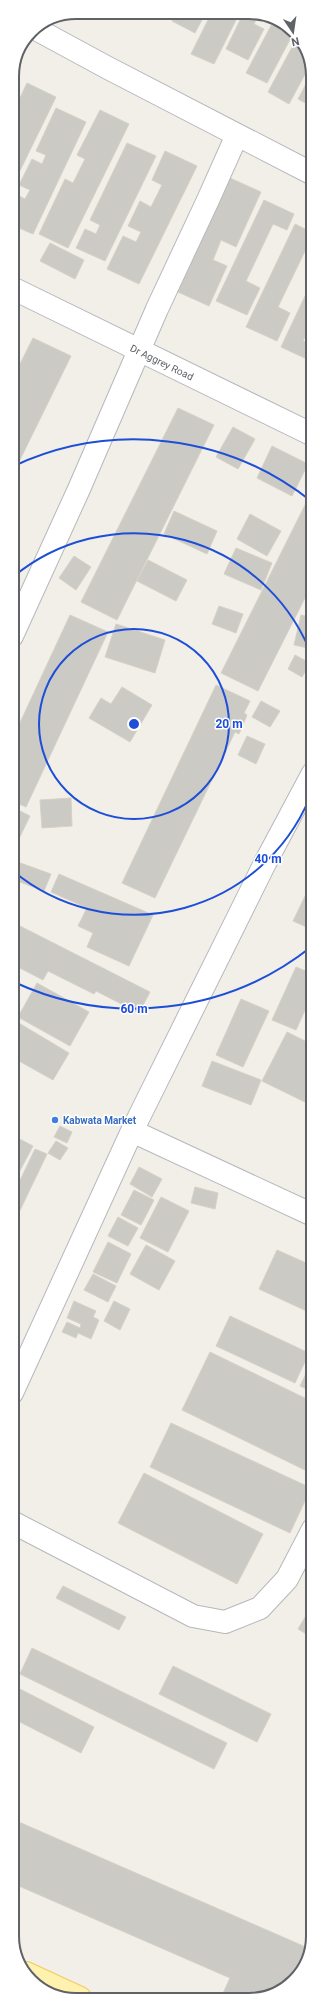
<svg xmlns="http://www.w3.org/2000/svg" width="325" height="2012" font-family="Roboto,sans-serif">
	<rect width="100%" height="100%" fill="#f1efe8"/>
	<!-- building -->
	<path fill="#cccac5" stroke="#d6d1c6" d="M92,12H109L105,19Z
		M176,13H204L205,14L195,33L172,21Z
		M211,14H239L214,64L191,54Z
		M243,14H259L254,24L264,29L248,60L226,49Z
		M274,20L294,32L267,83L246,73Z
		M298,36L310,65L289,104L268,92Z
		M313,71V107L298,99Z
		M27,83L56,97L12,187V136L16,129L12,127V115Z
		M12,86L17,88L12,97Z
		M56,108L86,122L33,234L12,225V199L15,194L25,199L30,190L19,185L32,159L42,164L46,155L36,151Z
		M100,110L129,124L68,248L39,234L65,179L73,183L85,159L77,155Z
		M127,143L156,156L105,261L76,248L85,229L96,234L100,225L90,220Z
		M165,151L197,166L139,284L107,269L123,236L136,242L141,232L128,226L140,201L151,207L162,185L152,180Z
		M230,178L261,192L236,247L221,240L213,260L227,266L209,306L178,292Z
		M264,200L294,214L287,230L273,224L246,281L260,288L247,315L216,301Z
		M295,224L313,233V253L306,249L278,307L290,313L277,341L246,327Z
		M50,243L84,260L75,279L40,261Z
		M313,279V320L303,341L313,345L311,361L281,347Z
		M33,338L71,356L12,476V380Z
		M178,408L214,425L117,620L81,602Z
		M233,427L255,439L238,469L216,457Z
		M272,446L308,464L292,496L257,478Z
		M313,489V582L258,691L221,673Z
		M174,511L217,531L207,554L164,534Z
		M250,514L281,531L267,556L237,539Z
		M236,548L272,563L261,590L224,574Z
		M74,556L91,567L76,590L59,578Z
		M148,560L187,580L176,601L137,581Z
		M219,606L243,614L236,633L212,624Z
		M70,615L108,632L26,807L12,801V740Z
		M301,615L313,618V649L294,645Z
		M116,624L165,640L155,673L105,657Z
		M295,655L310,663L302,677L288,669Z
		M216,685L250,701L244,713L247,715L239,734L235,732L155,898L122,883Z
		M122,687L152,705L130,742L89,718L101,698L111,704Z
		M261,701L280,711L270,727L252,717Z
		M247,736L265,744L256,764L238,755Z
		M71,798L72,826L42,828L40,800Z
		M12,807L30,816L12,853Z
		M12,860L51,874L44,891L12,879Z
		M59,874L153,915L129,966L87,947L93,933L78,926L87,908L51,892Z
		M307,892L313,895V930L293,921Z
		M12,922L150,992L139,1013L96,991L94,994L48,971L43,980L12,964Z
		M296,967L313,974V993L296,1030L272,1020Z
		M12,972L20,976L13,987H12Z
		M37,983L89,1012L70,1046L18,1017Z
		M241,999L269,1011L243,1067L216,1055Z
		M12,1019L69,1053L53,1080L12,1057Z
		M287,1032L313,1045V1106L262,1081Z
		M212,1061L261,1080L251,1105L202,1086Z
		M60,1126L72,1132L67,1143L54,1137Z
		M12,1135L33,1146L16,1178L12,1176Z
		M56,1141L68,1148L60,1160L48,1153Z
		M35,1149L47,1154L12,1227V1197Z
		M139,1167L162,1179L152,1197L130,1184Z
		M12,1177L18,1180L12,1192Z
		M195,1187L218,1193L215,1209L191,1203Z
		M134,1190L154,1200L141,1225L121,1215Z
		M161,1197L189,1211L168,1252L140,1238Z
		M118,1217L138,1228L128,1246L108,1236Z
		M108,1242L131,1254L117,1283L93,1272Z
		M146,1245L175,1261L159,1290L130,1274Z
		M277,1250L313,1266V1314L259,1289Z
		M93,1274L116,1286L108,1302L84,1290Z
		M74,1301L96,1311L93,1317L99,1320L91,1339L78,1333L76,1338L62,1332L67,1322L80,1328L81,1324L67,1318Z
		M114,1301L130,1309L120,1330L104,1321Z
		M230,1316L309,1353L295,1383L216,1346Z
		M210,1352L313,1402V1474L182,1410Z
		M313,1359V1392L300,1386Z
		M171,1423L311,1488L290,1533L150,1467Z
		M144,1473L263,1534L237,1584L118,1523Z
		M63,1586L126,1617L119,1630L56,1598Z
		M313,1604V1638L298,1629Z
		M32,1648L227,1743L214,1769L20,1674Z
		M173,1666L271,1714L257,1742L159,1694Z
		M12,1685L94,1727L81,1753L12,1718Z
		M12,1819L308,1948L297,1978L253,2000H220L230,1978L12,1883Z"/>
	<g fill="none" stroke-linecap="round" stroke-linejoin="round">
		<defs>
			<path id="minor" d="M36,29L108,68L313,174
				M12,288L313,435
				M12,636L79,489L157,309L208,200L237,135
				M132,1131L313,1215
				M12,1393L132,1131L265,863L313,773
				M12,1522L193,1616L225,1622L260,1608L287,1579L313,1529"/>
			<path id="major" d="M26,1973L80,1998"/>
		</defs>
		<!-- minor casing -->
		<use href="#minor" stroke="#b5b8bc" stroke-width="24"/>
		<!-- major casing -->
		<use href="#major" stroke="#f2c960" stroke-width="24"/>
		<!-- minor -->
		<use href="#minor" stroke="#fff" stroke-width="22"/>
		<!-- major -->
		<use href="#major" stroke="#fff2af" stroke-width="22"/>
	</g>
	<!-- distance rings -->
	<g fill="none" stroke="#1d4ed8" stroke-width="2">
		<circle cx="134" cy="724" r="95"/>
		<path d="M313 789A190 190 0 0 1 13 871M13 577A190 190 0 0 1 313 659"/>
		<path d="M311 947A285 285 0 0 1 14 982M14 466A285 285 0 0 1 311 501"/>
	</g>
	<!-- markers -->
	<circle fill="#3f7fe0" stroke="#fff" stroke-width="1.5" cx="55" cy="1120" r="4"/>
	<g text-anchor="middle" stroke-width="3" stroke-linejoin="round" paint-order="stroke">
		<!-- street labels -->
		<g font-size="10" fill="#5f6368" stroke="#fff">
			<text transform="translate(162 362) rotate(26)" y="4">Dr Aggrey Road</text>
		</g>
		<!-- shop labels -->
		<g font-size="10" font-weight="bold" fill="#366cbe" stroke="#fff" text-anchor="start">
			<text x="63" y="1124">Kabwata Market</text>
		</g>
	</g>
	<!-- crop -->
	<path d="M0 0H325V2012H0ZM76 19H249A57 57 0 0 1 306 76V1936A57 57 0 0 1 249 1993H76A57 57 0 0 1 19 1936V76A57 57 0 0 1 76 19Z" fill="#fff" fill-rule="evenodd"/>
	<path fill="none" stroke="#5f6368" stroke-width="2" d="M76 19H249A57 57 0 0 1 306 76V1936A57 57 0 0 1 249 1993H76A57 57 0 0 1 19 1936V76A57 57 0 0 1 76 19Z"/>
	<circle cx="134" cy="724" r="6" fill="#1d4ed8" stroke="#fff" stroke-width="2"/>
	<g font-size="12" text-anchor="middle" font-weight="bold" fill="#1d4ed8" stroke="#fff" stroke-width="3" stroke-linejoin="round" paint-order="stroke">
		<text x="229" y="728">20 m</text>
		<text x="268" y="863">40 m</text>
		<text x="134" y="1013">60 m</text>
	</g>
	<!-- north arrow -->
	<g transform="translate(293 32) rotate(167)" stroke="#ffffff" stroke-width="3" paint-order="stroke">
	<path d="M0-3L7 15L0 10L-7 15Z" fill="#5f6368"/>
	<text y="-6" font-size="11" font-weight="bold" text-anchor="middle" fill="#5f6368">N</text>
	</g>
</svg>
